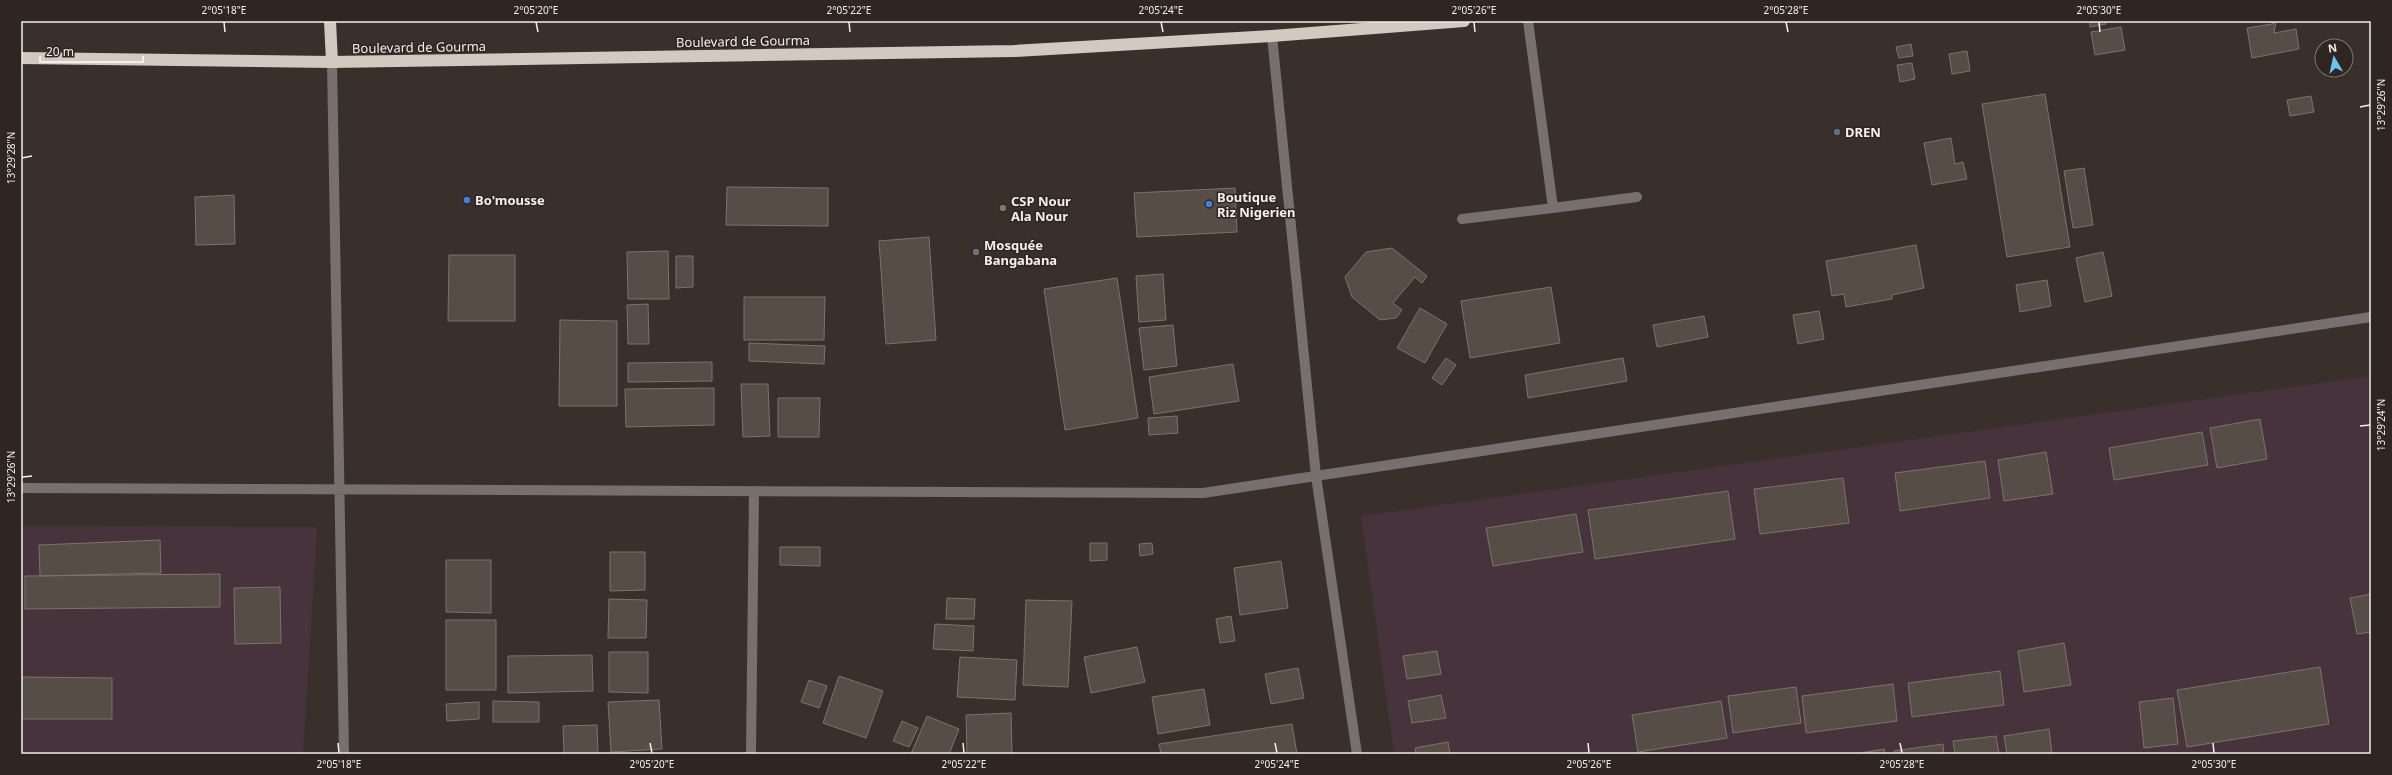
<svg xmlns="http://www.w3.org/2000/svg" width="2392" height="775" font-family="'Noto Sans',sans-serif">
	<rect width="100%" height="100%" fill="#39302b"/>
	<!-- education -->
	<path fill="#47333b" d="M2371,376V754H1394L1361,516Z
		M21,526L317,527L303,754H21Z"/>
	<!-- building -->
	<path fill="#574d47" stroke="#7d726c" d="M2090,21H2105L2106,24L2090,27Z
		M2276,21L2274,33L2296,29L2299,49L2252,58L2247,28L2272,24Z
		M2121,27L2125,50L2095,55L2091,32Z
		M1911,44L1913,56L1899,58L1896,47Z
		M1967,51L1970,71L1952,74L1949,54Z
		M1912,63L1915,79L1900,82L1897,65Z
		M2045,94L2070,247L2007,257L1982,104Z
		M2311,96L2314,112L2290,116L2287,100Z
		M1951,138L1955,164L1963,162L1967,179L1932,185L1924,143Z
		M2084,168L2093,225L2073,228L2064,171Z
		M727,187L828,188V226L726,225Z
		M1235,188L1237,232L1137,237L1134,193Z
		M234,195L235,244L196,245L195,197Z
		M929,237L936,340L886,344L879,241Z
		M1916,245L1924,288L1892,295V299L1846,307L1844,294L1832,296L1826,261Z
		M1392,248L1427,276L1422,283L1415,277L1393,303L1402,310L1396,318L1380,320L1352,297L1345,277L1366,252Z
		M668,251L669,299H628L627,252Z
		M2103,252L2112,296L2085,302L2076,258Z
		M449,255H515V321H448Z
		M676,256H693V287L676,288Z
		M1163,274L1166,320L1139,322L1136,276Z
		M1117,278L1138,418L1065,430L1044,289Z
		M2047,280L2051,306L2020,312L2016,285Z
		M1551,287L1560,343L1470,358L1461,301Z
		M744,297H825L824,340H744Z
		M648,304L649,344H628L627,305Z
		M1420,308L1447,324L1425,363L1397,348Z
		M1819,311L1824,339L1798,344L1793,315Z
		M1704,316L1708,337L1657,347L1653,325Z
		M560,320L617,321V406H559Z
		M1173,325L1177,366L1144,370L1139,328Z
		M749,343L825,346L824,364L749,361Z
		M1446,358L1456,365L1442,385L1432,378Z
		M1623,358L1627,381L1528,398L1525,375Z
		M712,362V381L628,382V363Z
		M1233,364L1239,401L1154,414L1149,377Z
		M741,384H768L770,436L743,437Z
		M714,388V425L626,427L625,389Z
		M778,398H820L819,437H778Z
		M1177,416L1178,433L1149,435L1148,418Z
		M2260,419L2267,459L2217,468L2210,428Z
		M2202,432L2208,465L2114,480L2109,448Z
		M2046,452L2053,494L2004,501L1998,460Z
		M1985,461L1990,498L1900,511L1895,473Z
		M1843,478L1849,523L1760,534L1754,489Z
		M1728,491L1735,539L1595,559L1588,510Z
		M1576,514L1583,552L1493,566L1486,528Z
		M160,540L161,573L40,576L39,545Z
		M1090,543H1107V560L1090,561Z
		M1152,543L1153,554L1140,556L1139,544Z
		M780,547H820V566L780,565Z
		M610,552H645V590L610,591Z
		M446,560H491V613L446,612Z
		M1281,561L1288,608L1240,615L1234,568Z
		M220,574V607L25,609V576Z
		M280,587L281,643L235,644L234,588Z
		M2371,594V632L2357,634L2350,598Z
		M947,598L975,599L974,619H946Z
		M609,599L647,600L646,638H608Z
		M1026,600L1072,601L1068,687L1023,685Z
		M1231,616L1235,641L1220,643L1216,619Z
		M446,620H496V690H446Z
		M935,624L974,626L973,651L933,649Z
		M2064,643L2071,685L2024,692L2018,651Z
		M1137,647L1145,682L1091,693L1084,657Z
		M1437,651L1441,674L1407,679L1403,656Z
		M609,652H648V693L609,692Z
		M592,655L593,691L508,693V656Z
		M960,657L1017,660L1015,700L957,697Z
		M2320,667L2329,724L2187,747L2177,690Z
		M1298,668L1304,698L1271,704L1265,674Z
		M2000,671L2004,705L1912,717L1908,683Z
		M839,676L883,691L866,738L823,723Z
		M21,677L112,678V719H21Z
		M809,680L827,686L819,708L801,702Z
		M1893,684L1897,721L1806,733L1802,696Z
		M1796,687L1801,723L1733,733L1728,696Z
		M1204,689L1210,725L1158,734L1152,697Z
		M1441,695L1446,718L1412,723L1408,701Z
		M2173,698L2178,744L2144,748L2139,702Z
		M659,700L662,749L611,752L608,702Z
		M493,701L539,702V722H493Z
		M1721,701L1727,738L1638,752L1632,715Z
		M479,702V719L447,721L446,704Z
		M1011,713L1012,754H967L966,715Z
		M927,716L959,729L949,754H911Z
		M902,721L918,728L909,747L893,741Z
		M1292,724L1297,754H1161L1159,744Z
		M597,725L598,754H564L563,726Z
		M2049,729L2052,754H2007L2004,736Z
		M1996,736L1999,754H1955L1953,741Z
		M1448,742L1450,754H1416L1415,748Z
		M1943,744L1944,754H1894V751Z
		M1884,749L1885,754H1855Z"/>
	<g fill="none" stroke-linecap="round" stroke-linejoin="round">
		<!-- minor -->
		<path stroke="#76716e" stroke-width="10" d="M1272,36L1316,476L1357,754
			M332,62L344,754
			M1553,208L1637,197
			M1462,219L1553,208L1528,21
			M21,488L1203,493L2371,317
			M751,754L754,491"/>
		<!-- highway -->
		<path stroke="#d3c9c1" stroke-width="12" d="M330,21L332,62
			M21,58L332,62L1014,51L1272,36L1464,21"/>
	</g>
	<!-- ticks -->
	<path fill="none" stroke="#f4eeeb" stroke-width="1.5" d="M224,22L225,32M536,22L538,32M849,22L850,32M1161,22L1163,32M1474,22L1475,32M1786,22L1788,32M2099,22L2100,32M2360,107L2370,105M22,158L32,156M2360,426L2370,425M22,477L32,476M338,743L339,753M650,743L652,753M963,743L964,753M1275,743L1277,753M1588,743L1589,753M1900,743L1902,753M2213,743L2214,753"/>
	<!-- markers -->
	<circle fill="#5c6f8a" stroke="#2f2621" stroke-width="1.5" cx="1837" cy="132" r="4"/>
	<g fill="#3f7fe0" stroke="#2f2621" stroke-width="1.5">
		<circle cx="467" cy="200" r="4"/>
		<circle cx="1209" cy="204" r="4"/>
	</g>
	<circle fill="#8d6e63" stroke="#2f2621" stroke-width="1.5" cx="1003" cy="208" r="4"/>
	<circle fill="#6b7280" stroke="#2f2621" stroke-width="1.5" cx="976" cy="252" r="4"/>
	<g text-anchor="middle" stroke-width="3" stroke-linejoin="round" paint-order="stroke">
		<!-- street labels -->
		<g font-size="13" fill="#f4eeeb" stroke="#2f2621">
			<text transform="translate(743 41) rotate(-1)" y="5">Boulevard de Gourma</text>
			<text transform="translate(419 47) rotate(-1)" y="5">Boulevard de Gourma</text>
		</g>
		<!-- poi labels -->
		<g font-size="13" font-weight="bold" fill="#f4eeeb" stroke="#2f2621" text-anchor="start">
			<text x="1845" y="137">DREN</text>
			<text x="1217" y="202">Boutique<tspan x="1217" dy="15">Riz Nigerien</tspan></text>
			<text x="475" y="205">Bo'mousse</text>
			<text x="1011" y="206">CSP Nour<tspan x="1011" dy="15">Ala Nour</tspan></text>
			<text x="984" y="250">Mosquée<tspan x="984" dy="15">Bangabana</tspan></text>
		</g>
	</g>
	<!-- border -->
	<rect width="2392" height="775" fill="none" stroke="#2f2621" stroke-width="44"/>
	<!-- north arrow -->
	<g transform="translate(2334 58) rotate(351)"><circle r="19" fill="#2f2621" stroke="#7e7672"/>
	<path d="M0-3L7 15L0 10L-7 15Z" fill="#6ac3f1"/>
	<text y="-6" font-size="11" font-weight="bold" text-anchor="middle" fill="#f4eeeb">N</text>
	</g>
	<!-- scale -->
	<path d="M40 56v6h103v-6" fill="none" stroke="#f4eeeb" stroke-width="2"/>
	<text x="46" y="56" font-size="12" fill="#f4eeeb" stroke="#2f2621" stroke-width="3" paint-order="stroke">20 m</text>
	<rect x="22" y="22" width="2348" height="731" fill="none" stroke="#f4eeeb" stroke-width="1.5"/>
	<g font-size="10" text-anchor="middle" fill="#f4eeeb">
		<text x="224" y="14">2°05'18"E</text>
		<text x="536" y="14">2°05'20"E</text>
		<text x="849" y="14">2°05'22"E</text>
		<text x="1161" y="14">2°05'24"E</text>
		<text x="1474" y="14">2°05'26"E</text>
		<text x="1786" y="14">2°05'28"E</text>
		<text x="2099" y="14">2°05'30"E</text>
		<text transform="translate(2381 105) rotate(-90)" y="4">13°29'26"N</text>
		<text transform="translate(11 158) rotate(-90)" y="4">13°29'28"N</text>
		<text transform="translate(2381 425) rotate(-90)" y="4">13°29'24"N</text>
		<text transform="translate(11 477) rotate(-90)" y="4">13°29'26"N</text>
		<text x="339" y="768">2°05'18"E</text>
		<text x="652" y="768">2°05'20"E</text>
		<text x="964" y="768">2°05'22"E</text>
		<text x="1277" y="768">2°05'24"E</text>
		<text x="1589" y="768">2°05'26"E</text>
		<text x="1902" y="768">2°05'28"E</text>
		<text x="2214" y="768">2°05'30"E</text>
	</g>
</svg>
